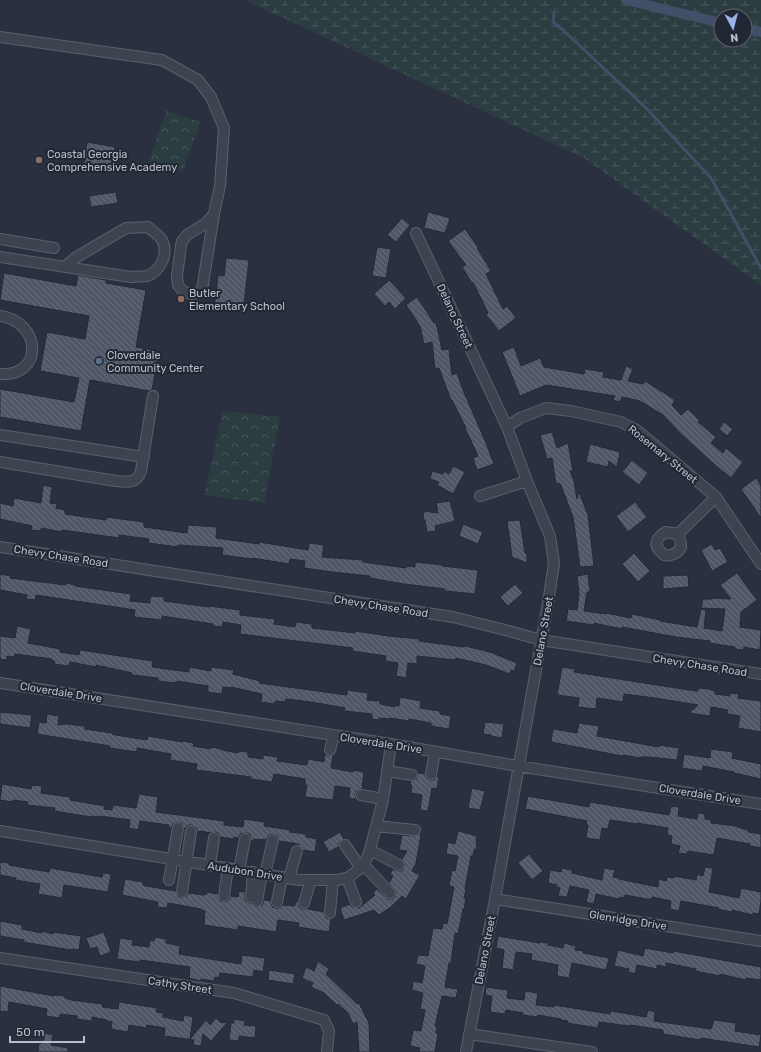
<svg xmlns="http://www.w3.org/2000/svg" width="761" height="1052" font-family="Rubik,sans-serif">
	<defs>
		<pattern id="wetland-marsh" width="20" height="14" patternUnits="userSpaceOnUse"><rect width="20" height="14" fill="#2c3d41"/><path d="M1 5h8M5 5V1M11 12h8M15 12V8" fill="none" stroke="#48575b"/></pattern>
		<pattern id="park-crowns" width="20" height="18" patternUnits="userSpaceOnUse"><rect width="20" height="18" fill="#2c3d41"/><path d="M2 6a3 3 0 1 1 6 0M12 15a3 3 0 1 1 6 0" fill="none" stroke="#48575b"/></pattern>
		<pattern id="building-back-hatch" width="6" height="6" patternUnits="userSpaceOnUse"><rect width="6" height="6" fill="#505767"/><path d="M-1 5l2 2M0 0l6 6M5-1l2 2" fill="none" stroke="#676d7b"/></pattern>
	</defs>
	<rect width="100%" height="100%" fill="#2a303f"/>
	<!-- wetland -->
	<path fill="url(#wetland-marsh)" fill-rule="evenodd" d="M245,0H761V285L584,158ZM721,16H745V40H721Z"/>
	<!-- park -->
	<path fill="url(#park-crowns)" d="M166,111L200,122L183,172L149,161Z
		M223,411L280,417L264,503L204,495Z"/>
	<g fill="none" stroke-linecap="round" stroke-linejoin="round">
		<!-- stream -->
		<path stroke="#434e68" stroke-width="3" d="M554,14L553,22L563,30L647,109L711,178L761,268"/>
		<!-- canal -->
		<path stroke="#434e68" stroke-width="10" d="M626,0L721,23
			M745,29L761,32"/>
	</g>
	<!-- building -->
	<path fill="url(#building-back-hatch)" stroke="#242936" d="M87,142L115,147L110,174L83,169Z
		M116,192L118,203L91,207L89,196Z
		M428,212L450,218L445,233L424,228Z
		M402,218L410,225L396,242L387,235Z
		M465,229L478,247L477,248L491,271L486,274L503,309L507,306L516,318L499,331L486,315L488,313L473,282L472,283L462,267L466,265L448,241Z
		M377,247L391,249L386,278L372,276Z
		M226,258L249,260L243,313L214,310L218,275L224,276Z
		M4,273L76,286L78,275L106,280V283L146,290L136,347L159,351L152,390L149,391L90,380L81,431L0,417V389L74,402L79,378L40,371L47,332L85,339L89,316L0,300Z
		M389,280L406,298L395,309L389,302L385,306L374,294Z
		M417,297L434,323L436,322L442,350L449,349L452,375L457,373L463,390L486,443L494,464L477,470L473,458L478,456L465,428H466L452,400H451L439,368L435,369L432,342L424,344L420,326L406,305Z
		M514,347L521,366L540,358L544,367L584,374L585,369L604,372L603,377L621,380L626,366L633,369L628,381L643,384L645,381L675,400L672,405L681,415L688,409L700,421L698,422L716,437L711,443L723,453L726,448L743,462L731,478L714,464L681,434L663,415L640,401L622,397L620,402L613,400L615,396L546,385L520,396L502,352Z
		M724,422L733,429L727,436L719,429Z
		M552,432L557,448L568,443L573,471H570L574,481L577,499L579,492L588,515L594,566L580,567L573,517L560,483L556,484L552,458L547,459L540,435Z
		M590,444L620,452L617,467L609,461L608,467L586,462Z
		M632,460L648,473L639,485L622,472Z
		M453,466L465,472L453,494L437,485L439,482L430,479L432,471L443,474L444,471L449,474Z
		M756,478L761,486V518L741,489Z
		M43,485L52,487L50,503L57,504L56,508L65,510V514L106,520V517L144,522V527L187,533L188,525L217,527L216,538L259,544V542L308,550L309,543L324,545L322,557L363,560V562L406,568V566L415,567V562L442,565V566L478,570L475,594L445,591V589L404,584L370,578V576L332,572L304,568L305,561L290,559L289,564L252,558V559L222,555L223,548L178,545V547L148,543L149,539L119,535V538L62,530V532L41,528V531L31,530L32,526L0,519V503L13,506L14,498L41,503Z
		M450,501L455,521L435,526L436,531L427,532L425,520H423L424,511L438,513L436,503Z
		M635,502L647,517L628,532L616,516Z
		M520,520L525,553H527V563L512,557L507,521Z
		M463,524L483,532L478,544L459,536Z
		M712,544L715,550L720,548L728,562L712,571L701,550Z
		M634,553L650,571L638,582L622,564Z
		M737,573L757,600L741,612L740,627L761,630L760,650L744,647L743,650L735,649V647L709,643L710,641L676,637L622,627V629L594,623V625L566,621L568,609L577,610L579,593L577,576L588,574L590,592H587L584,611L606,614V613L631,618L632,614L660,620V621L697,627L701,609L706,610L704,628L722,631L725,609L701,608L703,599H712V598L731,599L720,585Z
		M0,574L11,576L10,578L66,585V583L76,585L75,586L131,594L130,601L150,603V596L164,597V601L209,607V606L240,610V615L275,619L274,624L295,627L296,622L312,624V628L355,633V631L388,636L419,639V641L464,647L465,646L490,652L517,663L514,671L511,670L510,674L486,665L456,658L455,660L417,656V664L408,663L406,678L396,676L398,663L385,661L386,656L352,651L353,648L240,634L241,625L223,622L222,627L213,626V624L162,616V620L134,617L135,610L36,595L35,600L26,599L27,595L0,590Z
		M688,575L689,587L663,589V576Z
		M515,584L523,593L508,606L500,597Z
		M17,626L31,629L28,643L60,649V652L79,655L80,650L107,654L153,661L152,667L189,672V667L211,671V667L234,670L233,674L260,681L259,683L347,695V690L368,693L367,700L380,701V704L395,707L396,705L399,706L400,697L421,701L420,708L440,711V714L451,716L449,729L431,726V723L409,719V721L390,718V719L379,718V720L372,719V714L344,711L345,708L311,702L286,699L285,702L275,701V704L261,702L262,694L231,687V688L223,687L222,694L208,692V686L177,681V683L158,681V678L132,675V673L96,665V667L70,662L69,666L54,664L55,661H52V659L15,654L14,657L7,656V660L0,659V636L15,638Z
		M562,667L575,669L574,672L689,690L698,691V688L708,689L715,691V694L730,696V693L739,694L738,698L761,701V732L738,728L740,716L727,714L728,710L711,707L710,716L689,713L698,705L655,698L624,694L623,702L597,698L596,709L578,707L579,698L557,695Z
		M0,712L32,715L30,728L0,724Z
		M47,714L59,716L58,725L66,724L85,726V729L112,733V734L116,735L147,740L148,736L182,742V741L194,743L193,746L210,749L211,747L222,749V750L238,753V751L248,752V757L263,759V755L278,757L277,761L307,765L308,759L324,762L325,754L329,756L333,755L331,768L353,772V770L364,772L362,789L356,791L355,794L356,799L349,798L350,788L335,786L333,800L305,797L307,785H305V779L274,774L272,782L251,779V777L196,770L197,764L170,760L171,754L137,748V752L109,748L110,746L37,734L39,722L46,723Z
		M485,722L504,724L502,738L491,736V735L483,734Z
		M579,723L599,726L597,736L659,747V745L679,748L677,760L650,757H641V758L623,755L622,756L551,742L553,729L577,733Z
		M711,749L733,752L732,758L761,764V779L734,773V772L703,766L702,771L682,768L684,754L710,758Z
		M418,773L425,774L427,779L430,780H434L437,776H439L437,789L432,788L428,811L420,810L422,795L411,793L412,785H410L411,781L417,779Z
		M2,784L31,789L32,785L42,786L41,793L70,797V800L105,806L104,809L112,810L113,805L136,808L139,794L158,797L156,812L224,821V825L243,827L244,819L265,822L264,826L290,830V832L306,834V837L317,839L315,852L303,850L298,844L279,841L278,836L274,834L269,835L266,840L262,839V840L254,839L253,841L251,840L250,834L246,833L240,834L239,838L234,837V839L220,837L218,833L215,832L211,833L200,831L199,832H197V828L192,825H188L184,829L182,823L179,822L173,824L171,828L168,827L169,825L140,821L138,830L129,828L130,820L100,816V817L92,816L91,817L54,811L55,808L27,805L28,802L13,800L12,802L0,800Z
		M472,788L485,791L480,810L468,808Z
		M528,796L589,807L590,802L669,815L671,806L679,807L678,816L697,819L698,813L705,814V819L711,820V823L737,826V827L748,830V832L761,834V848L750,846V844L717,838L714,855L688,851L687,854L678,853L680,846L671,844L672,836L667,835L668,828L637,823V824L610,820L608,829L602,828L600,840L586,838L588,825H586L587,821L525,809Z
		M458,831L477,836L476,842L477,843L476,850H474L473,856H471L465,889L466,890L464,898H466L464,909H463L458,934L455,933L451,963H449L445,987L458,989L456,998L442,996L435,1026L437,1027L436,1033L438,1034L435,1052H419L420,1048L410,1046L413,1030L421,1031L425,1010L420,1009L423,993L412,990L413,981L422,983L425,966L416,964L418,955L428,956L433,928L442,929L443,923L447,924L454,887L449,886L452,870L455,871L458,856L446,854L448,842L455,844Z
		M340,832L344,839L339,843V848L338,847L329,852L323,842Z
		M420,834L421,835L416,863L412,871L420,875L406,899L402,896L391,907L379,915L374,910L344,920L340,908L350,904L352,907L359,908L375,895L373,893L377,889L388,899H392L395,897L396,892L389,883L393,876L390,874L393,869L399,871H402L405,865L402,859L407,851L399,850L402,835L414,836Z
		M529,854L543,871L532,880L518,863Z
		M0,862L9,863V865L49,872L50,868L102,877L103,873L111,874L108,892L64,885L62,898L38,894L40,884L15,880L16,878L0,875Z
		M705,867L713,868L709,892L739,898L741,888L761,892V901L759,914L753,913V915L732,910L731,912L718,909L719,908L681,901L679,911L670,909L671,901L652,897V899H647L625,895L624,898L620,897L619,899L596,894L594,904L586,902L589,890L570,886L567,897L558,896L560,888L556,887L557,885L548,883L550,870L561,872L562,868L572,870V873L602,880L604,868L615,870L613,877L619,878V879L658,887L659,879L666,881L667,877L674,878V876L696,880L697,874L703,876Z
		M125,879L143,882V885L146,886L176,891L178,897L181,898L187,896L188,893L204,895V894L206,895L207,892L218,894L220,901L226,902L229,900L231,896L238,897L239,891L245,892V900L256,907L262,905L264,900L271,901L272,907L276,908H279L283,905L295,906V902H298L299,907L302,909H306L309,907L308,909L324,912L326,918L331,919L329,932L298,927L299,923L278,920L276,932L238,926V930L204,925L205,911L201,910V909L168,903L167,908L157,907L158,902L122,895Z
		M0,921L22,925V929L42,933V931L53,934L54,932L81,936L79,950L72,949L71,950L23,942L24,940L0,936Z
		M104,932L111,952L100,956L97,947L90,949L86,938Z
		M498,936L540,943V942L548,943V945L563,948L564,943L576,946L575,950L584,951L583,953L609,958L606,970L572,963L569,978L557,976L558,965L531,960L532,954L516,952L513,970L502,968L504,950L496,948Z
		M155,937L166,939V943L180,946L179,954L241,964L242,955L265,958L263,972L254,970L253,977L220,973L219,978L215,977L214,981L201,979V981L189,978L190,967L140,960L139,962L117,959L120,938L133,940L132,945L149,947L150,940L154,941Z
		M645,948L673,953V951L761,967V980L746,978V980L720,974V976L695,971L696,969L666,963V967L657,965V969L637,965L635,974L628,972L629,969L614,966L618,950L643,956Z
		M318,961L329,969L326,974L357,1004L359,1003L369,1023L370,1052H359L357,1022L353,1024L348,1013L338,1004L337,1005L324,993L311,987L313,983L302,978L306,967L314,971Z
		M269,970L295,974L293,984L268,980Z
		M0,986L54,996V995L65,996V998L71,1000L103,1004L102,1007L118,1009L119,1002L157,1008L156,1012L163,1013V1017L183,1021L184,1015L193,1017L190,1039L206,1020L210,1025L216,1018L220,1022L227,1023L211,1041L203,1034L201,1046L193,1045L194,1040L164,1036L165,1028L147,1025L146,1028L129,1025L128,1032L111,1029L112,1022L107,1021V1020L92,1017V1021L83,1020L77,1019V1016L60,1014V1018L46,1016L47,1009L9,1002L8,1012L0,1011Z
		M486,987L508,990L507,998L524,1000L525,991L538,993L536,1005L554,1007V1005L610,1014L611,1011L646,1017L648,1010L655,1012L654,1021L711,1029L714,1020L736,1023L735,1031L761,1035L759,1047L701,1038L700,1040L663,1034V1030L630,1025L629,1026L599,1022L598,1028L567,1023L568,1021L561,1020V1019L538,1015V1017L522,1015L523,1013L506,1010L505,1014L490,1012L492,996L485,995Z
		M234,1019L245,1021L244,1025L256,1026L255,1038L239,1036V1041L229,1040L231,1023H234Z
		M45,1033L53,1035L51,1045L68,1048V1052H38L39,1043H43Z"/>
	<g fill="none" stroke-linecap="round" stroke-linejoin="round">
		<defs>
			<path id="minor" d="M0,37L162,60L198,80L211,97L224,128L220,186L214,214L202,290L199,293L192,294L185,292L181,289L178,285L177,276L181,246L182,241L187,235L206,223L214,214
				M416,233L507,427L527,481L550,536L554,563L548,603L495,899L466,1052
				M0,239L54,248
				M0,257L131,277C136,276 143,277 147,276C161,271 169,253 162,240C159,235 152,231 148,227L126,228L75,258L66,266
				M0,316C42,322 44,377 0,374
				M507,427L520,418L546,408L571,411L621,422L638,431L716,497L761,564
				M0,435L144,457
				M0,462L116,481C127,482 137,484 141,471L153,396
				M480,496L527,481
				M678,534L666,532C659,536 653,542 659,550C660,551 663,554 664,555C669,557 679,553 681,547C682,543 679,538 678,534L716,497
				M0,547L453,617L505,630L541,640L761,674
				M0,683L391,744L518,766L761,804
				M330,750L334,735
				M387,771L412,775
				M431,774L435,752
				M361,795L383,799
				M376,826L415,830
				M0,831L299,880H338L349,877L364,865L369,853L383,800L391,744
				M345,845L361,868
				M370,850L399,865
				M210,865L214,838
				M364,865L390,893
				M239,870L245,839
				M265,874L273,840
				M289,878L297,851
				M347,878L356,902
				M169,880L178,828
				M182,892L191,831
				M224,896L228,868
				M251,897L253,872
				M495,899L761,941
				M257,901L262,874
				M277,902L282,877
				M304,903L311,880
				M330,913L333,880
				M0,958L234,993L324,1020L329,1031L327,1052
				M469,1034L592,1052"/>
		</defs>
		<!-- minor casing -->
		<use href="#minor" stroke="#5b606c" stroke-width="12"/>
		<!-- minor -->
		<use href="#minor" stroke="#3d434f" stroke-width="10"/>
	</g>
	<!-- markers -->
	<g fill="#8d6e63" stroke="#222734" stroke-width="1.5">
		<circle cx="39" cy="160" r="4"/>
		<circle cx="181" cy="299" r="4"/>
	</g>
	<circle fill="#5c6f8a" stroke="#222734" stroke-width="1.5" cx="99" cy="361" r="4"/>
	<g text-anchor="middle" stroke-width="4" stroke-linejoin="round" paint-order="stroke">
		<!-- poi labels -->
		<g font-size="11" fill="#babec9" stroke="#222734" text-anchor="start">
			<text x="47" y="158">Coastal Georgia<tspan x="47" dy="13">Comprehensive Academy</tspan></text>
			<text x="189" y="297">Butler<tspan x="189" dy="13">Elementary School</tspan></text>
			<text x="107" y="359">Cloverdale<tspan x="107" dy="13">Community Center</tspan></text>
		</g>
		<!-- street labels -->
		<g font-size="11" fill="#babec9" stroke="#222734">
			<text transform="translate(455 316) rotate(65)" y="4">Delano Street</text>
			<text transform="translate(663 454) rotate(39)" y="4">Rosemary Street</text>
			<text transform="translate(61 556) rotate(9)" y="4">Chevy Chase Road</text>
			<text transform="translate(381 606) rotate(9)" y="4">Chevy Chase Road</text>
			<text transform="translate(543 631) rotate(-80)" y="4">Delano Street</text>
			<text transform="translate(700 665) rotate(9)" y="4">Chevy Chase Road</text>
			<text transform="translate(61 692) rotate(9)" y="4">Cloverdale Drive</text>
			<text transform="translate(381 743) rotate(9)" y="4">Cloverdale Drive</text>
			<text transform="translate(700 794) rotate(9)" y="4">Cloverdale Drive</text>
			<text transform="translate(245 871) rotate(9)" y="4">Audubon Drive</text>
			<text transform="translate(628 920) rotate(9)" y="4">Glenridge Drive</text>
			<text transform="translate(485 950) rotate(-79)" y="4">Delano Street</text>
			<text transform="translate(180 985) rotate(9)" y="4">Cathy Street</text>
		</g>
	</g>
	<!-- north arrow -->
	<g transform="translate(733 28) rotate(173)"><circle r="19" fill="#222734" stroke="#5f6370"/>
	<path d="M0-3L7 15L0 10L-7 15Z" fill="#9cb2ec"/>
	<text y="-6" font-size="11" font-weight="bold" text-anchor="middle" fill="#babec9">N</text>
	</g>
	<!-- scale -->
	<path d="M10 1036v6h74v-6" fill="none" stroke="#babec9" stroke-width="2"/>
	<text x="16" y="1036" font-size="12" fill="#babec9" stroke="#222734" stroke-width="3" paint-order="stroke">50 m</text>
</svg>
